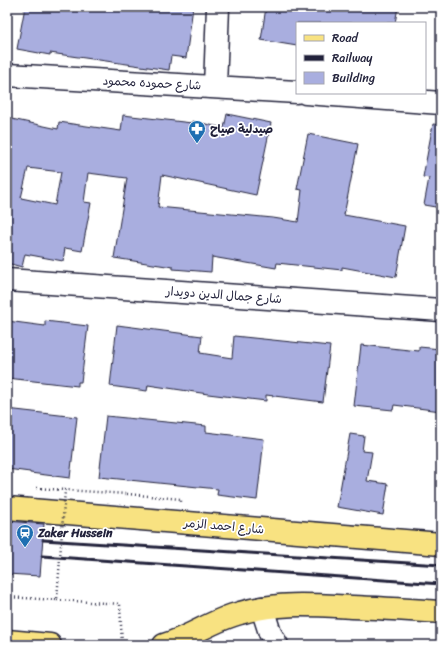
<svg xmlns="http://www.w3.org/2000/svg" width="448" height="652" font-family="Sriracha,'Playpen Sans Arabic',sans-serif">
	<rect width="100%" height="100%" fill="#fff"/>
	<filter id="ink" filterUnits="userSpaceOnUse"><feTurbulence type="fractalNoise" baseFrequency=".025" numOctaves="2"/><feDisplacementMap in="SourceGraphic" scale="8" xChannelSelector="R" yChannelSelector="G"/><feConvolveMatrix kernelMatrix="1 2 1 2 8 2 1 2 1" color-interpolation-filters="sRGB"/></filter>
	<g filter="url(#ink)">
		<!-- building -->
		<path fill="#a9aedf" stroke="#22223b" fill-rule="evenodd" d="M25,7H193L186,58L171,56L169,70L50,53V55L17,49Z
			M266,7H398L395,23H297V46L261,40Z
			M227,114L271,123L256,195L162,175L158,207L273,218L298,222L302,190L297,189L308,134L358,144L344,215L405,226L396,277L342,267V270L277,263L276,268L212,257L211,272L173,269V267L114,258L127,178L88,173L84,202L91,203L82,251L65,248L63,261L25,254L22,267L7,263V177L11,157L7,156V118L58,129L59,122L121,131L123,115L192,123V121L224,128ZM28,168L61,172L55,205L21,198Z
			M433,124L441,125V208L424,205L429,178L423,177Z
			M7,321L45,326V321L88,326L81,382H78V386L7,378Z
			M117,325L202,336L200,353L232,358L234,336L330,346L323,402L266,395V401L208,394L148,385L147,391L110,386Z
			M361,345L419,351V347L441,349V411L394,405L393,410L354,406Z
			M7,409L77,417L70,478L30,473V472L7,469Z
			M106,416L206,426V432L264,439L257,500L217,495L218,489L99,477Z
			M350,434L364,436L362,451L372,452L367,481L388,484L383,515L337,507Z
			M7,521L44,524L40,576L7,574Z"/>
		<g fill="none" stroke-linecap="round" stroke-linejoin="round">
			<defs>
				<path id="minor" d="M7,75L297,92
					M215,87L218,7
					M306,93L441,103
					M7,280L441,310
					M262,608L270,633L277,645"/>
				<path id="major" d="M7,508L441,544
					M7,641L50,645
					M164,645C191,637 213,620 240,613C277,602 314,605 352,607C382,608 411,610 441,612"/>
			</defs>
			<!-- minor casing -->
			<use href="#minor" stroke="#22223b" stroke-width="25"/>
			<!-- major casing -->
			<use href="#major" stroke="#22223b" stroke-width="25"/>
			<!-- path -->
			<path stroke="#22223b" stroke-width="2.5" stroke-dasharray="1 3" stroke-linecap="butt" d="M37,488L65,490
				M127,494L181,499V502
				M57,600L120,604L122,645"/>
			<!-- minor -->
			<use href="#minor" stroke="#fff" stroke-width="22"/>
			<!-- major -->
			<use href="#major" stroke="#f8e281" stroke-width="22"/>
			<!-- rail -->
			<path stroke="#22223b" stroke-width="3" d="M43,540L441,565
				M42,556L441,584"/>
			<!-- path-bridge -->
			<path stroke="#22223b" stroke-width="2.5" stroke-dasharray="1 3" stroke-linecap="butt" d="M7,597L57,600L65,490L127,494"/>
		</g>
	</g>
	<!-- icons -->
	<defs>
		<symbol id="pharmacy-pin" viewBox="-11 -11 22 30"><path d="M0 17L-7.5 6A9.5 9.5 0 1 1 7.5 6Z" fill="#1f6fb2" stroke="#fff"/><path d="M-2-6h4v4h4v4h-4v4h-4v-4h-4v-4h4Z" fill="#fff"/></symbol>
		<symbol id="station-pin" viewBox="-11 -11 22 30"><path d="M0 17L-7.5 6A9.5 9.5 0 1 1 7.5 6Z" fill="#1f6fb2" stroke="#fff"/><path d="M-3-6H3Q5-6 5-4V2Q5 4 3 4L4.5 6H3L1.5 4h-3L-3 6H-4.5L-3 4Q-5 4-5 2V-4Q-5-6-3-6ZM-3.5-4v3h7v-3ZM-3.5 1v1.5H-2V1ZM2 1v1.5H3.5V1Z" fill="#fff"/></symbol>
	</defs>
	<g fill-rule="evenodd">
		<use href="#pharmacy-pin" x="187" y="119" width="20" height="27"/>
		<use href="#station-pin" x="15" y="523" width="20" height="27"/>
	</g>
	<g text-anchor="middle" stroke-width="3.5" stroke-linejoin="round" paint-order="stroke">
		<!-- street labels -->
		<g font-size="12" fill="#22223b" stroke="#fff">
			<text transform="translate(152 83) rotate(3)" y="4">شارع حموده محمود</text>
			<text transform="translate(224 295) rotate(4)" y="4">شارع جمال الدين دويدار</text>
			<text transform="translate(224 526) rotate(5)" y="4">شارع احمد الزمر</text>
		</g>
		<!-- poi labels -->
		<g font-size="12" font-weight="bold" fill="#22223b" stroke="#fff" text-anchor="start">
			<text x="210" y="133">صيدلية صياح</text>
			<text x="38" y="537">Zaker Hussein</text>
		</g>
	</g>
	<!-- margin -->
	<rect width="448" height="652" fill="none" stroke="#fff" stroke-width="24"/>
	<rect x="12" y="12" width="424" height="628" fill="none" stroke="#22223b" stroke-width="1.5" filter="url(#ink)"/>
	<!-- legend -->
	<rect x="296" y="22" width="130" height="72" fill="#ffffff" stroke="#a7a7b1"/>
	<rect x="304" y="35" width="20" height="6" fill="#f8e281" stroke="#a7a7b1"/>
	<text x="332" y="42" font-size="12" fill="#22223b">Road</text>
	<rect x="304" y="55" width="20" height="6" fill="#22223b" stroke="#a7a7b1"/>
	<text x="332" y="62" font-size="12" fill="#22223b">Railway</text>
	<rect x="304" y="72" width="20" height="12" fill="#a9aedf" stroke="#a7a7b1"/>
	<text x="332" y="82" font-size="12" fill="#22223b">Building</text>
</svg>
